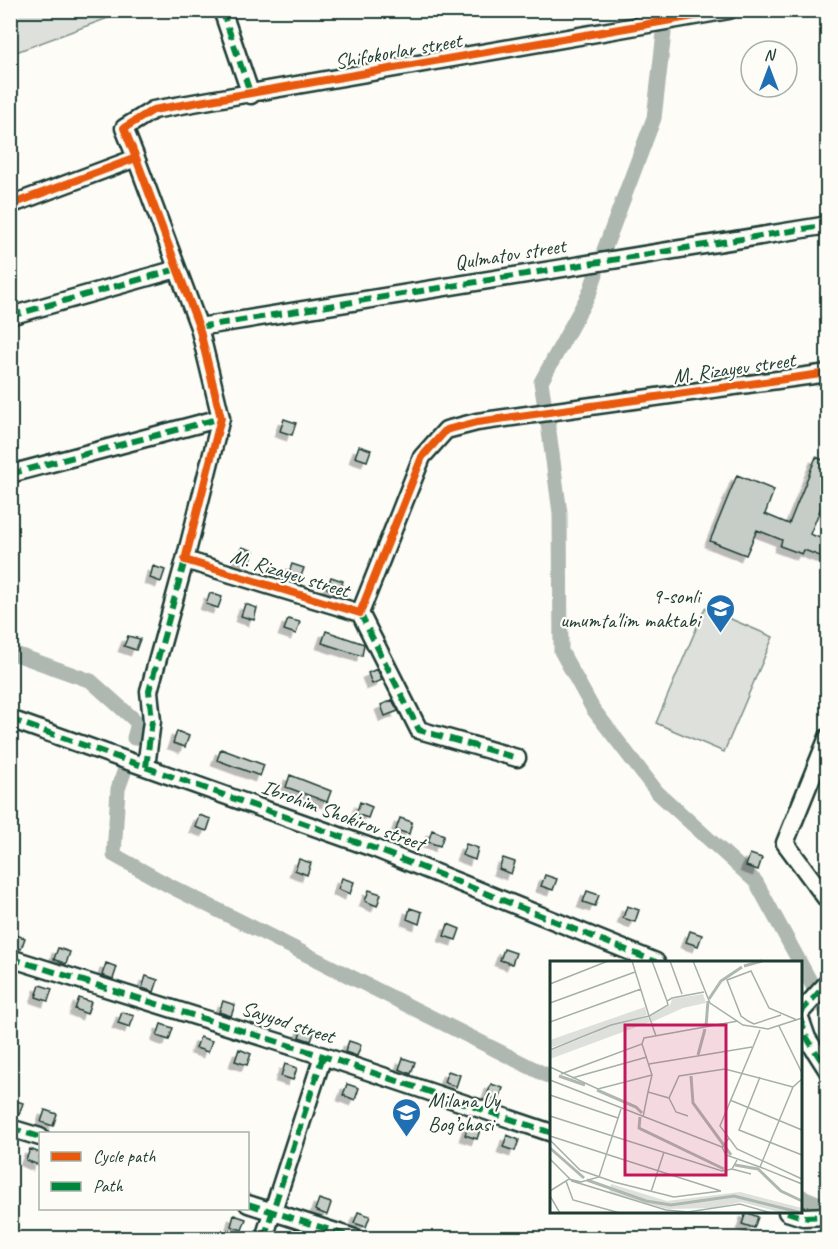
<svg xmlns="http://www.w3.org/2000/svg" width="838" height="1249" font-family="Caveat,sans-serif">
	<defs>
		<filter id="shadow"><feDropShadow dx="-5.5" dy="5.5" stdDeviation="0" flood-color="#0004"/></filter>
	</defs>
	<rect width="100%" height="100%" fill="#fdfcf7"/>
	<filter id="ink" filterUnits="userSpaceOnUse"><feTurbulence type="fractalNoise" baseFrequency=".0167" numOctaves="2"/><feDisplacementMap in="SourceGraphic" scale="12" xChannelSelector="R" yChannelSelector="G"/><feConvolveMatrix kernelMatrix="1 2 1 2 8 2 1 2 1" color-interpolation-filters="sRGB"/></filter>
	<g filter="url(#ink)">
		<!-- green -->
		<path fill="#dde0db" stroke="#7e8e88" stroke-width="1.5" d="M11,10H127V11L11,54Z
			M705,608L773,637L724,752L656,723Z"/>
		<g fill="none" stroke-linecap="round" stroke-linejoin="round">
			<!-- canal -->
			<path stroke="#aeb8b1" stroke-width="15" d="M604,250L654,118L664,33
				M544,401L541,382L589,294L596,274
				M548,424L560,513L561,651L593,709L657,792L756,882L828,1014
				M10,652L91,681L138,723L134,738
				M124,772L118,789L114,855L168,885L552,1078
				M800,1196L822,1205L828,1203"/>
		</g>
		<!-- building -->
		<path fill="#c6cdc7" stroke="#1f3d34" stroke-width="1.5" filter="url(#shadow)" d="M284,419L296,423L292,435L280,431Z
			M359,446L371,450L367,461L355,457Z
			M816,457L828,462V491L810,534L828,541V559L804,550L802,554L780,546L782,540L757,530L746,555L710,541L737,475L774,490L765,514L789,524Z
			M242,547L254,551L250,563L238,559Z
			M292,564L304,568L300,579L288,575Z
			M153,566L165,570L161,582L150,578Z
			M331,577L343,581L339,593L327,588Z
			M210,593L222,597L218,608L206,604Z
			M245,604L257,608L254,620L241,616Z
			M288,619L300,622L296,634L284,630Z
			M326,631L364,644L362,656L322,643Z
			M128,636L140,639L136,650L124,646Z
			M377,669L382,680L372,684L368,673Z
			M392,700L398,711L385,716L381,705Z
			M177,731L189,736L185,747L173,743Z
			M221,749L264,765L260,776L217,760Z
			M290,775L331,791L327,802L286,787Z
			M360,802L372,807L368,818L356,814Z
			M199,815L211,819L207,831L195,827Z
			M400,818L412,822L409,834L396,830Z
			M432,830L444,835L440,846L428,842Z
			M466,844L478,848L475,860L462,855Z
			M750,854L762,858L758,870L746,866Z
			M503,858L515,862L511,874L499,869Z
			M299,859L311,863L307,875L295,870Z
			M545,875L557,879L553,890L541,886Z
			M342,878L354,882L350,894L338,889Z
			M369,890L381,894L377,906L365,901Z
			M587,891L599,895L595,906L583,902Z
			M627,906L639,910L635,922L623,918Z
			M410,908L422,912L419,924L407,919Z
			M448,924L460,929L456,940L444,936Z
			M690,931L702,935L698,946L686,942Z
			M13,934L25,938L21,949L10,946Z
			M58,948L70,952L66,964L54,959Z
			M504,949L516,953L512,964L500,960Z
			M106,963L117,967L113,979L102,975Z
			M146,976L158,980L154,992L142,988Z
			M40,985L52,989L48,1001L36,997Z
			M79,998L91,1002L87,1014L75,1009Z
			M223,1001L235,1005L231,1016L219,1012Z
			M122,1012L134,1016L130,1027L118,1023Z
			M161,1024L173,1028L169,1040L157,1036Z
			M303,1026L315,1030L311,1041L299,1037Z
			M200,1037L212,1041L208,1052L196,1048Z
			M349,1041L361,1045L357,1056L345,1052Z
			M239,1049L251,1054L247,1065L235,1061Z
			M403,1058L415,1062L411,1074L399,1069Z
			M285,1064L297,1068L293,1080L281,1076Z
			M448,1071L460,1075L456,1087L444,1082Z
			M347,1084L359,1088L355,1100L343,1095Z
			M491,1084L503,1088L499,1100L487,1096Z
			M10,1099L23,1103L19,1115L10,1112Z
			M406,1103L418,1107L414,1119L402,1115Z
			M45,1110L57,1114L53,1126L41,1122Z
			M469,1123L481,1127L477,1139L465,1135Z
			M507,1135L519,1140L515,1151L503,1147Z
			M30,1149L40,1153L38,1165L26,1160Z
			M319,1199L331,1203L327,1215L315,1210Z
			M358,1212L370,1216L366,1227L354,1223Z
			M746,1212L758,1217L754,1228L742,1224Z
			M234,1215L246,1219L242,1230L231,1226Z"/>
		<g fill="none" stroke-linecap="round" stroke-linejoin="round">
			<defs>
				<path id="minor" d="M222,10L251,95
					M136,158L199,327L221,418L185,560L360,613L422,457L446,430L477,422L828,373
					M10,205L136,158L124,128L153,110L729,10
					M10,316L177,269
					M199,327L828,225
					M10,474L221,418
					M360,613L419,730L517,758
					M10,719L376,849L656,962
					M828,737L785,843L828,901
					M146,767L152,721L149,691L185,560
					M10,958L323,1056L552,1133
					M800,1013L828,982
					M800,1018L807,1038L828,1071
					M10,1128L40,1137
					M248,1204L355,1238
					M787,1212L803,1217L828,1216
					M264,1238L323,1056"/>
			</defs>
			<!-- minor casing -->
			<use href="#minor" stroke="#1f3d34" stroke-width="21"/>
			<!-- minor -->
			<use href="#minor" stroke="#fdfcf7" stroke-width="16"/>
			<!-- quiet -->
			<path stroke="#00873e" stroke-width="6" stroke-dasharray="12 6" stroke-linecap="butt" d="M222,10L251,95
				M10,316L177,269
				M199,327L828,225
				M10,474L221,418
				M360,613L419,730L517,758
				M10,719L376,849L656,962
				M146,767L152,721L149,691L185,560
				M10,958L323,1056L552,1133
				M800,1013L828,982
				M800,1018L807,1038L828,1071
				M10,1128L40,1137
				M248,1204L355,1238
				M787,1212L803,1217L828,1216
				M264,1238L323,1056"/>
			<defs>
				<path id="cycleway" d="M136,158L199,327L221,418L185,560L360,613L422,457L446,430L477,422L828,373
					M10,205L136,158L124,128L153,110L729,10"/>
			</defs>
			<!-- cycleway casing -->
			<use href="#cycleway" stroke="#fdfcf7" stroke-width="11"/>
			<!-- cycleway -->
			<use href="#cycleway" stroke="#e8590c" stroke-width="8"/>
		</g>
	</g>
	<!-- icons -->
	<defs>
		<symbol id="school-pin" viewBox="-11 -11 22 30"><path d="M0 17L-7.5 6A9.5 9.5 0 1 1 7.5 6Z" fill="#1f6fb2" stroke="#fdfcf7"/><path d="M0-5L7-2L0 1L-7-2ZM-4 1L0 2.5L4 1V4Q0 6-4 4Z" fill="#fff"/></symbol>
	</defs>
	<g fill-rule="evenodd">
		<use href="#school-pin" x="704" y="592" width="33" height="45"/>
		<use href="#school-pin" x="390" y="1096" width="33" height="45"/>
	</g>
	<g text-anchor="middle" stroke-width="4.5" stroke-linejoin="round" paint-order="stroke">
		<!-- street labels -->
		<g font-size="21" fill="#1f3d34" stroke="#fdfcf7">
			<text transform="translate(398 51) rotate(-10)" y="7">Shifokorlar street</text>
			<text transform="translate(510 254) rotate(-9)" y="7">Qulmatov street</text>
			<text transform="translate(734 368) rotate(-8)" y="7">M. Rizayev street</text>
			<text transform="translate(290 573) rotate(17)" y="7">M. Rizayev street</text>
			<text transform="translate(343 815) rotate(20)" y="7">Ibrohim Shokirov street</text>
			<text transform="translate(288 1022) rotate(18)" y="7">Sayyod street</text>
		</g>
		<!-- poi labels -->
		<g font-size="21" fill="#1f3d34" stroke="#fdfcf7" text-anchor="end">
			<text x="700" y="603">9-sonli<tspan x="700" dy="24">umumta'lim maktabi</tspan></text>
			<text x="428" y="1107" text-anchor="start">Milana Uy<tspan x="428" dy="24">Bog’chasi</tspan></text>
		</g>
	</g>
	<!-- overview -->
	<g transform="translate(550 961)">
		<rect width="252" height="252" fill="#fdfcf7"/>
		<path d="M153,33L156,42L133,47L102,61L100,55L120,44L122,38ZM95,46L97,54L0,87V79ZM98,56L100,61L0,98V90L65,64ZM61,223L117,240L190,231L252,247V252H233L191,241L163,247L117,248L59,232Z" fill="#dde0db"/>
		<path fill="none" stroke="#aeb8b1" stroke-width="3" d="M194,5L212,0M159,38L171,20L192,6M156,65L158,40M148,94L155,68M9,115L35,124M141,115L143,142L181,194M47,129L86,146L92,152M90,156L89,167L174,208M0,187L34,217M185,204L208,208L231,230L252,240M37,219L96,240L121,244L184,235L252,252"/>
		<path fill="none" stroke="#a4b0a9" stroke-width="1.5" d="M102,0L117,40M120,0L132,33M143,0L160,42L193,64L218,68L252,57M0,23L58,0M0,42L85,11M231,54L204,63L198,60L191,55L177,19L201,10L219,47L247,59M0,61L91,28M229,65L252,112M210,69L170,165L187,188L252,218M106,75L99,55L118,44L117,40L122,37L154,31M92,83L102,114L98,131L119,137L129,115L175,108L243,126M0,89L61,64L99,55L82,0M99,103L202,86M0,106L48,128L102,114M11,113L92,83L94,77L188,60M210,116L189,169L252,194M22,117L97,96M252,118L243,126L210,206L252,223M0,119L172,186M0,134L68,157M119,137L126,151L138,155M180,139L252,169M0,155L172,210L182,208L187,199M93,156L98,131M0,175L171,230M179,177L172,186L176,194L210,206M0,179L30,209L64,221L124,236L171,230M0,198L22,220L116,249L138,251L190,243L221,252M182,208L201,213M16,220L23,239L70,252M0,230L19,218L31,221L49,216L71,148M101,231L114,191M0,235L10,252"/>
		<path fill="#c2185b" fill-opacity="0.15" stroke="#c2185b" stroke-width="3" d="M75,64H176V214H75Z"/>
		<rect width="252" height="252" fill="none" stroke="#1f3d34" stroke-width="3"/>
	</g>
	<!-- margin -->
	<rect width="838" height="1249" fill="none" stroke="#fdfcf7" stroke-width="36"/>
	<rect x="18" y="18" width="802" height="1213" fill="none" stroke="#1f3d34" stroke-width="2" filter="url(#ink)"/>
	<!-- legend -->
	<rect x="39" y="1132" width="210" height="78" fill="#fdfcf7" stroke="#a4b0a9" stroke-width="1.5"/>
	<rect x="51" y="1152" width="30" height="9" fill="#e8590c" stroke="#a4b0a9" stroke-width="1.5"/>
	<text x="93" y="1162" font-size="18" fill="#1f3d34">Cycle path</text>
	<rect x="51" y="1182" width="30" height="9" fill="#00873e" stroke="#a4b0a9" stroke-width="1.5"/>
	<text x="93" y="1192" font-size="18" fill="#1f3d34">Path</text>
	<!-- north arrow -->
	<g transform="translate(769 69)"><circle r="28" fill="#fdfcf7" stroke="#a4b0a9" stroke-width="1.5"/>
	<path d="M0-4.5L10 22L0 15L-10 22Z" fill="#1f6fb2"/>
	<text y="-9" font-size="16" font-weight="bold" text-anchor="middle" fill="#1f3d34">N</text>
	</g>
</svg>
